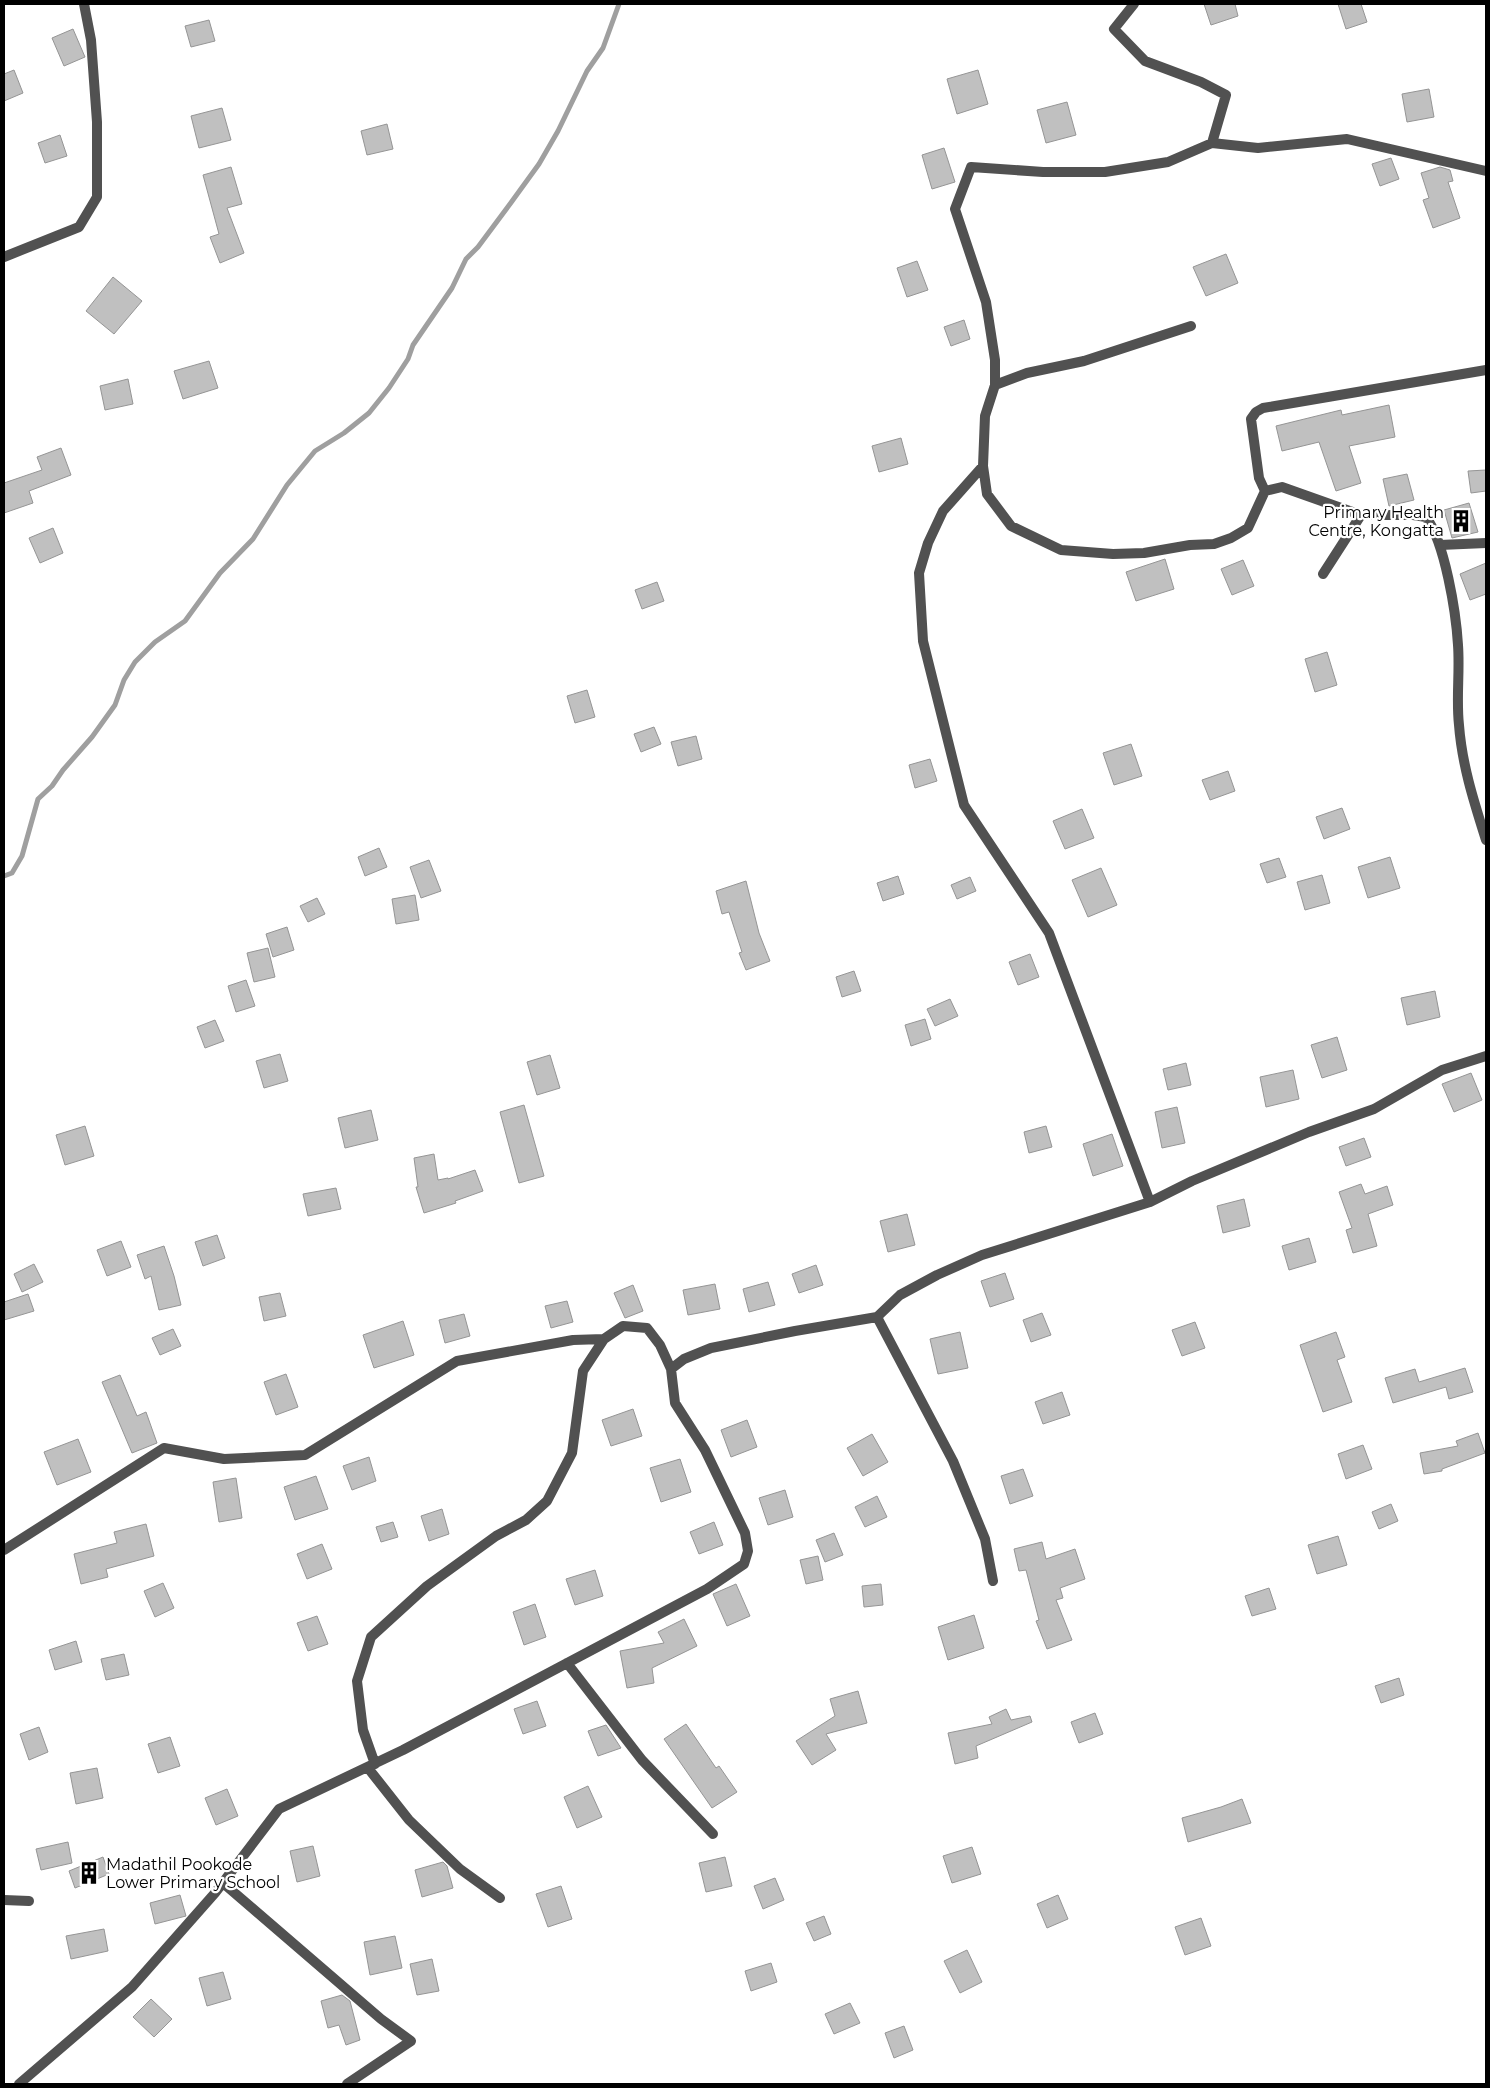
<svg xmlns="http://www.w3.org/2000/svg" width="1490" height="2088" font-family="Montserrat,sans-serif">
	<rect width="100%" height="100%" fill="#fff"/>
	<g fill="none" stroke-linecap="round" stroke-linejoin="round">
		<!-- stream -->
		<path stroke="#9f9f9f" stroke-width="5" d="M4,876L12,873L22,856L38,799L52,786L63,770L92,737L115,705L124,680L135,662L155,642L185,621L220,573L253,539L287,485L315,451L344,433L369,413L389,388L408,359L413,345L452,288L466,259L478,247L510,204L539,164L558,131L587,71L603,48L619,4"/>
	</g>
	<!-- building -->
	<path fill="#c0c0c0" stroke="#959595" d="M1204,4H1235L1238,16L1211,25Z
		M1338,4H1361L1367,22L1346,29Z
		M209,20L215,41L191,47L185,26Z
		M73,29L85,57L64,66L52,38Z
		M14,70L23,93L4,101V74Z
		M978,70L988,104L957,114L947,79Z
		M1429,89L1434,117L1407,122L1402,94Z
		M1067,102L1076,135L1046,143L1037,110Z
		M222,108L231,140L199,148L191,116Z
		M387,124L393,149L367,155L361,131Z
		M60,135L67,156L45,163L38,143Z
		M944,148L955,182L932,189L922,155Z
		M1391,158L1399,179L1380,186L1372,164Z
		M231,167L242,204L227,208L244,253L220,263L210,237L219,234L203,175Z
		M1440,167L1450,170L1453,181L1448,182L1460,218L1433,228L1423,200L1429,198L1421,173Z
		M1226,254L1238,283L1206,296L1193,267Z
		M917,261L928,290L907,297L897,268Z
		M113,277L142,301L114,334L86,311Z
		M964,320L970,339L951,346L944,327Z
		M209,361L218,388L183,399L174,371Z
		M128,379L133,404L105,410L100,386Z
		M1389,405L1395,437L1349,446L1361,483L1336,491L1319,442L1282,451L1276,426L1341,410L1342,415Z
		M901,438L908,464L879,472L872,446Z
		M61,448L71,475L29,491L33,503L4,513V483L42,470L37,457Z
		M1486,470V491L1471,493L1468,471Z
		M1407,474L1414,500L1389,506L1383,479Z
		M1469,503L1478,532L1452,538L1444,510Z
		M53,528L63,553L40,563L29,538Z
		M1165,559L1174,589L1136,601L1126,572Z
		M1243,560L1254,586L1232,595L1221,569Z
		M1486,563V594L1470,600L1460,574Z
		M657,582L664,601L642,609L635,590Z
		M1327,652L1337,685L1315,692L1305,659Z
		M587,690L595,717L575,723L567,696Z
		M654,727L661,744L641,752L634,734Z
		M696,736L702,759L678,766L671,742Z
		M1131,744L1142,776L1114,785L1103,753Z
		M930,759L937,781L915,788L909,765Z
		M1228,771L1235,791L1210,800L1202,780Z
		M1342,808L1350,829L1324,839L1316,817Z
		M1082,809L1094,838L1065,849L1053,821Z
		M379,848L387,867L365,876L358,857Z
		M1390,857L1400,888L1368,898L1358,867Z
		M1279,858L1286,877L1267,883L1260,864Z
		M429,860L441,891L421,898L410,867Z
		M1101,868L1117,905L1088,917L1072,880Z
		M1322,875L1330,903L1305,910L1297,882Z
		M898,876L904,894L883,901L877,883Z
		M970,877L976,891L957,899L951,885Z
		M746,881L759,933L770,961L746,970L739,953L742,952L729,912L722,914L716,891Z
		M415,895L419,920L396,924L392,899Z
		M317,898L325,914L308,922L300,906Z
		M287,927L294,950L273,957L266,934Z
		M268,948L275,977L254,982L247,953Z
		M1030,954L1039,977L1018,985L1009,962Z
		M854,971L861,991L842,997L836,977Z
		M246,980L255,1006L236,1012L228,986Z
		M1435,991L1440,1017L1407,1025L1401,998Z
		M950,999L958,1016L935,1026L927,1009Z
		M925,1019L931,1039L911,1046L905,1025Z
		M215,1020L224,1041L205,1048L197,1027Z
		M1337,1037L1347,1070L1322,1078L1311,1045Z
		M280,1054L288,1081L264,1088L256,1061Z
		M550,1055L560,1088L537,1095L527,1062Z
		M1186,1063L1191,1085L1168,1090L1163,1069Z
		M1293,1070L1299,1099L1266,1107L1260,1077Z
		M1471,1073L1482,1100L1454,1112L1442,1084Z
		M524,1105L544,1176L519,1183L500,1112Z
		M1177,1107L1185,1143L1162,1148L1155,1112Z
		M371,1110L378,1140L345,1148L338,1118Z
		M85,1126L94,1156L65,1165L56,1135Z
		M1046,1126L1052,1147L1029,1153L1024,1132Z
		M1112,1134L1123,1166L1093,1176L1083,1144Z
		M1364,1138L1371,1157L1346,1166L1339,1147Z
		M434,1154L438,1180L448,1178V1179L475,1170L483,1191L455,1201L456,1203L424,1213L416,1187H418L414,1158Z
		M1361,1184L1365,1194L1387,1186L1393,1205L1368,1214L1377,1246L1353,1253L1346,1230L1352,1228L1339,1192Z
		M336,1188L341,1209L308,1216L303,1194Z
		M1244,1199L1250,1226L1223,1233L1217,1206Z
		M907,1214L915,1245L888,1252L880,1221Z
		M217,1235L225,1258L203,1266L195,1242Z
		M1309,1238L1316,1262L1289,1270L1282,1246Z
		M121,1241L131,1267L107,1276L97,1250Z
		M164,1246L174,1276L181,1305L159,1310L151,1276L145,1279L137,1255Z
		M34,1264L43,1282L22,1292L14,1274Z
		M816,1265L823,1285L799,1293L792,1274Z
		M1005,1273L1014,1299L990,1307L981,1281Z
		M768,1282L775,1305L749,1312L743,1289Z
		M715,1284L720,1309L688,1315L683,1290Z
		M633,1285L643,1311L625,1318L614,1293Z
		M280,1293L286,1316L264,1321L259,1297Z
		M28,1294L34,1311L4,1320V1302Z
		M567,1301L573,1322L551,1328L545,1306Z
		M1042,1313L1051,1335L1031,1342L1023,1320Z
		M464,1314L470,1336L445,1343L439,1320Z
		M403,1321L414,1355L374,1368L363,1335Z
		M1195,1322L1205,1348L1182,1356L1172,1330Z
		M173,1329L181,1346L160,1355L152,1338Z
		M960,1332L968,1368L938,1374L930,1339Z
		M1336,1332L1345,1357L1337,1360L1352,1402L1323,1412L1300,1345Z
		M1465,1368L1473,1392L1449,1399L1446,1387L1393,1403L1385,1378L1415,1369L1419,1382Z
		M286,1374L298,1407L276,1415L264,1382Z
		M120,1375L137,1416L146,1412L157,1443L132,1453L102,1382Z
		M1062,1392L1070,1415L1043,1424L1035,1402Z
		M633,1409L642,1436L611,1446L602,1420Z
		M747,1420L757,1447L731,1457L721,1430Z
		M1478,1433L1485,1453L1442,1469V1471L1424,1474L1420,1453L1458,1446L1456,1441Z
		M872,1434L888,1462L863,1476L847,1448Z
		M78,1439L91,1472L57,1485L44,1452Z
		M1363,1445L1372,1469L1346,1479L1338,1454Z
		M369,1457L376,1481L352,1490L343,1466Z
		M680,1459L691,1492L661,1502L650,1468Z
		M1023,1469L1033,1496L1010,1504L1001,1476Z
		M316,1476L328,1509L295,1520L284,1487Z
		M236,1478L242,1518L219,1522L213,1482Z
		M785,1490L793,1517L768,1525L759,1498Z
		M877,1496L887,1517L865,1527L855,1507Z
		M1391,1504L1398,1521L1379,1529L1372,1512Z
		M442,1509L449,1534L429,1541L421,1516Z
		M393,1522L398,1537L381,1542L376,1527Z
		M714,1522L723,1545L699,1554L690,1532Z
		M146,1524L154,1556L106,1569L108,1577L81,1584L74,1554L117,1543L114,1532Z
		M834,1533L843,1555L825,1562L816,1540Z
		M1338,1536L1347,1565L1317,1574L1308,1545Z
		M1042,1542L1046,1559L1075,1549L1085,1579L1060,1588L1063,1598L1056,1600L1072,1640L1047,1649L1036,1621L1039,1620L1026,1570L1019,1571L1014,1549Z
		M322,1544L332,1569L307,1579L297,1554Z
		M818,1556L823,1580L806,1584L800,1560Z
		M595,1570L603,1596L575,1605L566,1579Z
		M163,1583L174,1608L155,1617L144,1591Z
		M736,1584L750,1616L727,1626L713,1594Z
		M881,1584L883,1605L864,1607L862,1586Z
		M1269,1588L1276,1609L1252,1616L1245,1596Z
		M535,1604L546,1637L524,1645L513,1612Z
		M974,1615L984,1648L948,1660L938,1627Z
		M317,1616L328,1644L308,1651L297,1623Z
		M684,1619L697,1646L652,1668L654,1683L627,1688L620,1651L664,1643L658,1632Z
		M76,1641L82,1662L55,1670L49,1650Z
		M124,1654L129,1675L106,1680L101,1659Z
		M1399,1678L1404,1695L1381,1703L1375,1686Z
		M858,1691L867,1723L826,1734L836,1750L812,1765L796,1741L835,1716L830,1699Z
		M537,1701L546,1726L523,1734L514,1709Z
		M1006,1709L1011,1720L1030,1716L1032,1722L976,1746L978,1758L955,1764L948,1733L992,1724L989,1717Z
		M1095,1713L1103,1734L1079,1743L1071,1722Z
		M686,1724L716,1768L719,1766L737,1792L712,1808L664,1739Z
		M606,1725L621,1748L598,1756L588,1731Z
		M39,1727L48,1752L29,1760L20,1734Z
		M170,1737L180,1766L158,1773L148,1744Z
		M97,1768L103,1798L76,1804L70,1773Z
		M588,1786L602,1817L577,1828L564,1797Z
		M227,1789L238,1816L216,1825L205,1798Z
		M1242,1799L1251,1823L1188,1842L1182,1818L1221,1807Z
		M68,1842L72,1863L41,1870L36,1849Z
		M313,1846L320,1876L297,1882L290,1851Z
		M972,1847L981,1874L952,1883L943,1856Z
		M103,1857L109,1874L75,1888L69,1871Z
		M725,1857L732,1886L706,1892L699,1863Z
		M443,1862L447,1866L453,1888L422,1897L415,1870Z
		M775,1878L784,1900L763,1909L754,1886Z
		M561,1886L572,1919L548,1927L536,1894Z
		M180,1895L186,1916L155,1924L150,1903Z
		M1058,1895L1068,1919L1047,1928L1037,1904Z
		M824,1916L831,1934L814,1941L806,1923Z
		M1201,1918L1211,1946L1185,1955L1175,1927Z
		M104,1929L108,1951L71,1959L66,1936Z
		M395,1936L402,1968L370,1975L364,1942Z
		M967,1950L982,1982L960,1993L944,1961Z
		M432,1959L439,1991L417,1995L410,1964Z
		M771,1963L777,1982L751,1991L745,1971Z
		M223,1972L231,1999L207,2006L199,1978Z
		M342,1995L350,2001L360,2040L346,2045L339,2025L328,2028L321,2001Z
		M151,1999L172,2019L154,2037L133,2017Z
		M850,2003L860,2023L834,2034L825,2014Z
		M904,2026L913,2050L894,2058L885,2033Z"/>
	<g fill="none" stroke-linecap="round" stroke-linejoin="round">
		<!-- minor -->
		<path stroke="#515151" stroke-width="10" d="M1134,4L1114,29L1145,61L1201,82L1226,95L1212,143
			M4,257L79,227L97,197V122L91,40L84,4
			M995,385L1027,373L1084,361L1191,326
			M983,466L943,511L928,543L919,573L923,641L964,805L1049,933L1150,1202
			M1265,491L1259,478L1251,419L1256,412L1263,408L1486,370
			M1361,515L1282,487L1265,491L1248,528L1231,538L1214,544L1190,545L1144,553L1113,554L1061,550L1011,526L987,494L983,466L985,416L995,385V360L986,302L955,209L971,167L1043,172H1105L1168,162L1212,143L1258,148L1347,139L1486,171
			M1440,545L1486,543
			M1323,574L1361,515H1413L1426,517C1445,543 1456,612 1458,645C1460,672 1456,699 1459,725C1462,765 1474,802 1486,840
			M877,1317L953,1461L985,1539L993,1581
			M4,1550L164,1448L224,1459L305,1455L457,1361L573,1340L604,1339
			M567,1663L642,1760L713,1834
			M375,1764L363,1730L357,1681L371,1637L427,1586L496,1536L526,1520L547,1501L572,1453L583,1371L604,1339L623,1326L647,1328L660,1345L671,1369
			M368,1768L409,1820L460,1869L500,1898
			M223,1883L381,2019L411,2041L347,2084
			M4,1900L29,1901
			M19,2084L132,1987L215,1893L279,1809L403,1750L707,1589L744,1564L748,1551L745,1533L705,1450L675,1403L671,1369L684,1359L711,1348L795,1331L877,1317L900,1295L937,1275L982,1255L1150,1202L1192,1181L1309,1132L1374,1109L1442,1070L1486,1056"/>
	</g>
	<!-- icons -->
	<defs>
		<symbol id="building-bare" viewBox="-9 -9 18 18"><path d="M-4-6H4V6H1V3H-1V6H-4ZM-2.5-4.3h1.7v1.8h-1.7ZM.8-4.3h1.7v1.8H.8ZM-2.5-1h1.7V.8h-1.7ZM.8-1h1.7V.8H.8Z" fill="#000" stroke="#fff" stroke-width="2.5" paint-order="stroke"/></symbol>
	</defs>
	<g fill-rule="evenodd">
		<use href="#building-bare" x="1445" y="505" width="32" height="32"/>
		<use href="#building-bare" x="73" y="1857" width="32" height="32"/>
	</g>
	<g text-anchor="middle" stroke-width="4.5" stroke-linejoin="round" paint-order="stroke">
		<!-- poi labels -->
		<g font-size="16" fill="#000" stroke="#fff" text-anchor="end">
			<text x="1444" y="518">Primary Health<tspan x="1444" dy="18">Centre, Kongatta</tspan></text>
			<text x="106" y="1870" text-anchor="start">Madathil Pookode<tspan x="106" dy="18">Lower Primary School</tspan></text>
		</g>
	</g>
	<!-- border -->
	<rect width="1490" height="2088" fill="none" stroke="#000000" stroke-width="10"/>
</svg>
